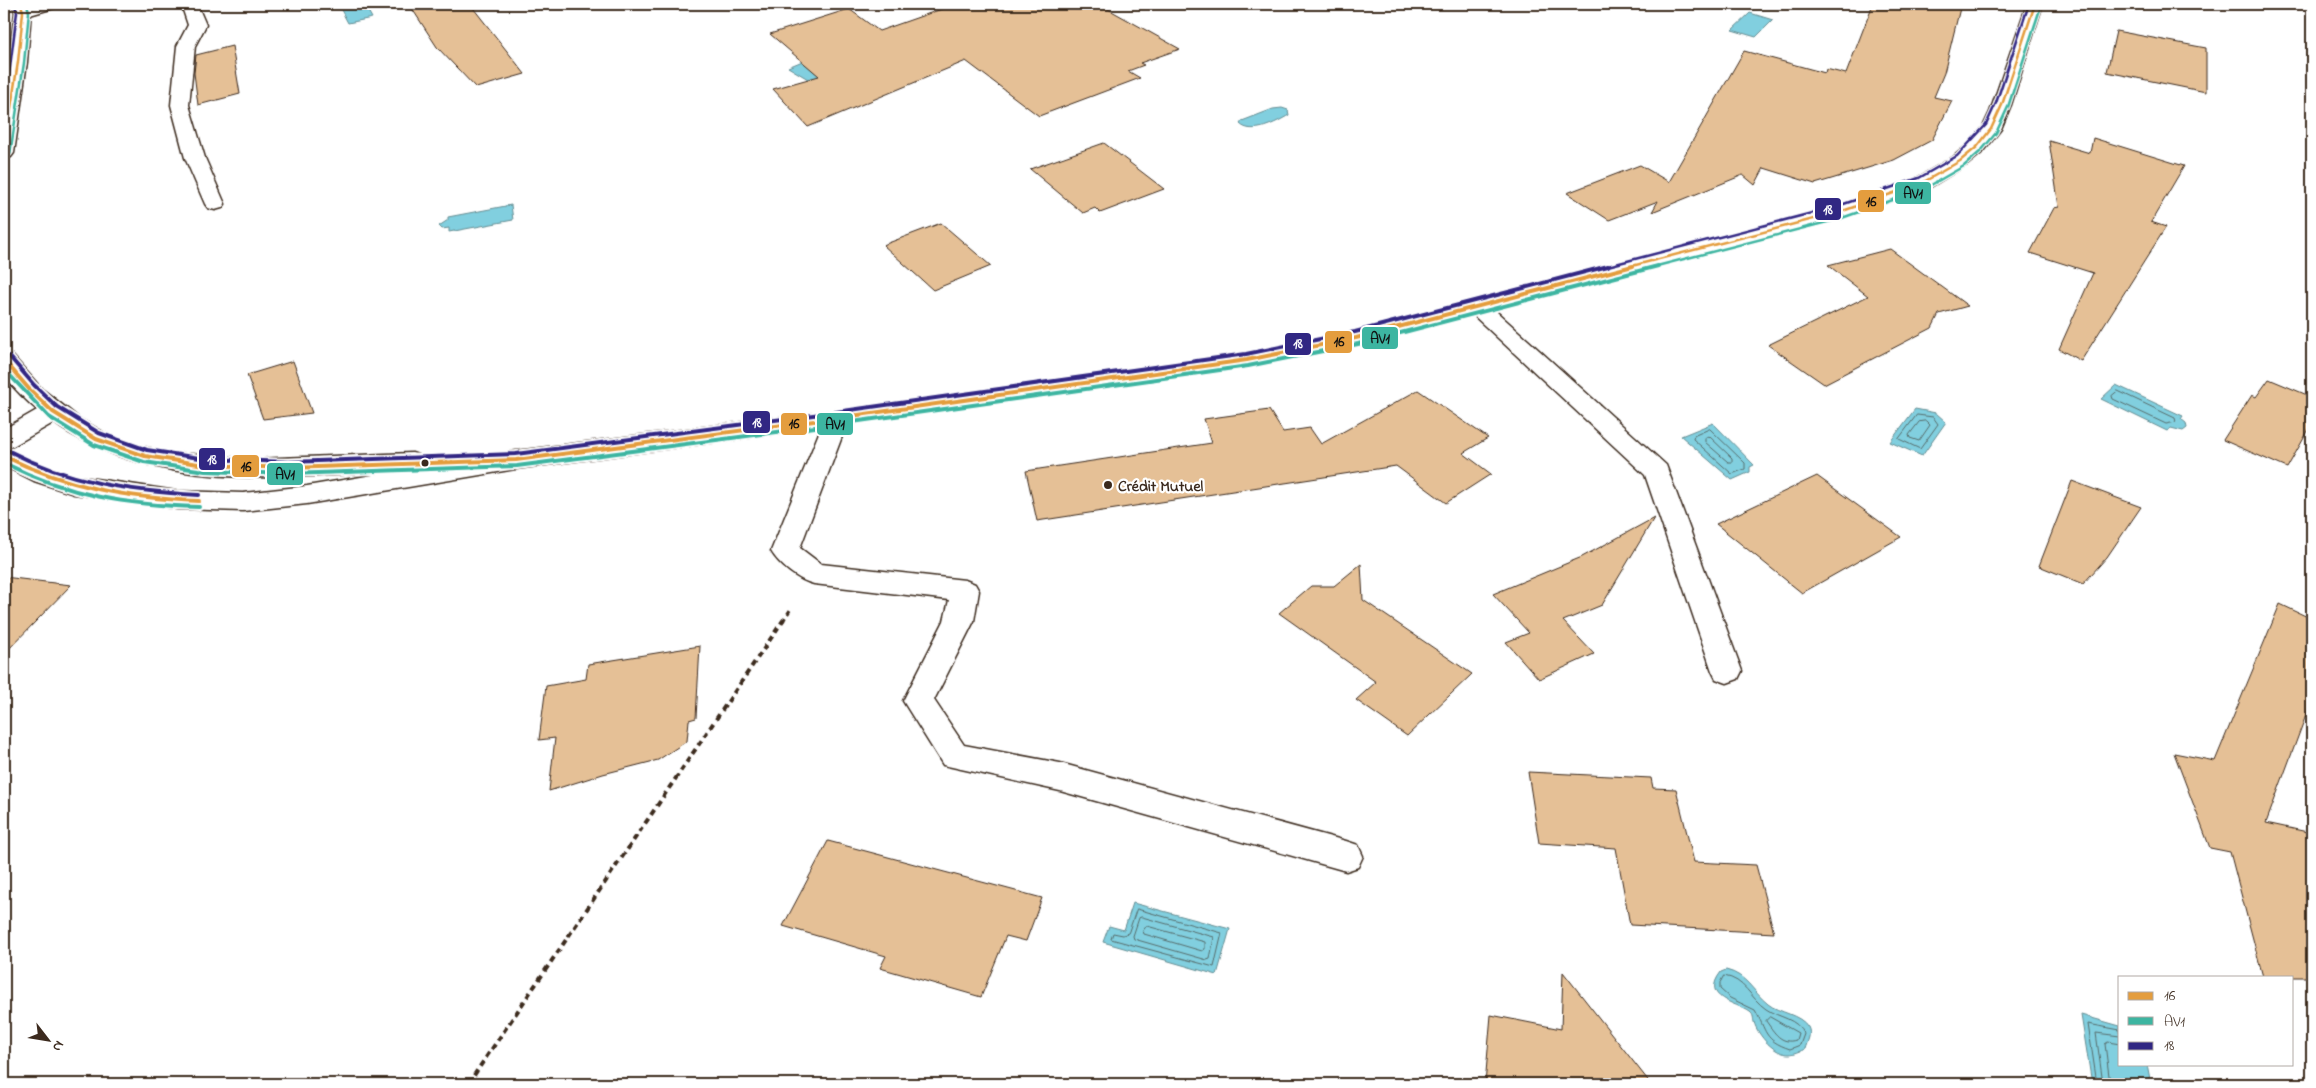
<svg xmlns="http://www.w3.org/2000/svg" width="2316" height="1088" font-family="'Indie Flower',sans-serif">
	<rect width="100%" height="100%" fill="#fff"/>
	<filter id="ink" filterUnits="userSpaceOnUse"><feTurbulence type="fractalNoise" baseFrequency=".02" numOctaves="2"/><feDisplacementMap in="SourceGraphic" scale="10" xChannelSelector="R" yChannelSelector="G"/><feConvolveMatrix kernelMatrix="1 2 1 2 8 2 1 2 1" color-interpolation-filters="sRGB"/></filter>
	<g filter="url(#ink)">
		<!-- water -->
		<path fill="#81cfdf" stroke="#658d92" d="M364,4L372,18L348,23L340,8Z
			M1750,13L1773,20L1756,37L1732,30Z
			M805,60L831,76L813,82L788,67Z
			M1282,108L1288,110L1289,115C1277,122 1252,136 1240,124L1242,121L1273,109Z
			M511,205L513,220L449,232V228L442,229L439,226L448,220V217Z
			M2116,385L2183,416L2181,419L2186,423L2187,428L2183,431L2171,428L2167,431L2101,399Z
			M1915,409L1936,413L1946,422L1922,456L1890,442Z
			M1713,423L1754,465L1750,467V472L1732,480L1681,436Z
			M1133,903L1230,929L1217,975L1103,942L1109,926L1124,930Z
			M1726,970C1747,975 1752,991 1768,1004C1779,1013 1800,1014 1808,1027C1812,1034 1807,1042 1805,1049C1801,1051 1794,1054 1790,1054C1775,1055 1758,1036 1754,1022C1753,1019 1754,1015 1750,1012C1736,1002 1700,999 1721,972Z
			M2081,1015L2120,1026V1064H2147L2151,1084H2092Z"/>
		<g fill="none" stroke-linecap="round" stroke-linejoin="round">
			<!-- shore -->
			<path stroke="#576c6b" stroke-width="1" d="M2118,391L2175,418L2176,422L2166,424L2113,399L2112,396Z
				M1917,415L1933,417L1938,424L1920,449L1899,439Z
				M1926,421L1930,425L1919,441L1910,438L1909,435L1919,422Z
				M1710,429L1745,463V469L1732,474L1693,439L1694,436Z
				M1709,436L1732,458V462H1728L1705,442V438Z
				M1137,909L1222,933L1214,967L1111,939L1113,933L1123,935L1128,933Z
				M1142,917L1214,937L1210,959L1207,960L1134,939L1133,936L1139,918Z
				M1147,926L1205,942V949L1202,951L1144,934L1143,931Z
				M1724,976C1745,979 1750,998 1766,1009C1779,1018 1797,1018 1804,1034L1800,1045L1790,1049C1763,1040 1767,1031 1755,1010L1730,998L1720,989V983Z
				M1770,1017L1798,1033L1796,1040C1781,1045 1774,1032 1766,1021Z
				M2097,1084L2088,1024L2120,1030
				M2103,1084L2096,1033L2120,1036
				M2110,1084L2105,1044L2108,1042L2120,1044"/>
		</g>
		<!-- building -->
		<path fill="#e5c096" stroke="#3b2a1e" d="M409,4H470L525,74L476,88L437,47Z
			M956,4H1099L1180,49L1140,63L1144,65L1128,71L1140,78L1039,116L966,61L808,127L773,89L819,76L770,34L849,9L879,31Z
			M1873,4H1961L1944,73L1934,97L1952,101L1932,140L1894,160L1815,184L1764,168L1755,185L1743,175L1652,212L1658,201L1609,220L1567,193L1640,165L1669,182L1744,51L1825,73L1826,69L1846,74Z
			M2116,31L2206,48V92L2107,72Z
			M232,46L240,94L198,105L194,73L196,55Z
			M2093,138L2184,166L2151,222L2166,227L2081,361L2059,349L2093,273L2030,253L2054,208L2059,207L2049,141L2090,153Z
			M1104,143L1164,189L1100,213L1095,208L1083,213L1030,169Z
			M941,223L991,266L933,290L883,245Z
			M1890,249L1968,306L1939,314L1932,328L1824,384L1768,345L1868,296L1828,265Z
			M293,361L312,413L263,419L247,375Z
			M2269,379L2312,397V424L2287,468L2223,440L2252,395L2256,397Z
			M1418,390L1488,438L1463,453L1491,474L1446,503L1396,466L1037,521L1026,471L1212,443L1204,419L1269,410L1283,432L1310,428L1321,444Z
			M1817,476L1901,537L1802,593L1716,524Z
			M2072,481L2141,507L2107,557L2083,584L2039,566Z
			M1654,518L1602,605L1563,621L1594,654L1539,679L1506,642L1529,633L1493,594L1582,557Z
			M1361,564L1363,600L1472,674L1407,736L1356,700L1376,682L1279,613L1311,586H1334Z
			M4,577L71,585L4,654Z
			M2280,604L2312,619V699L2266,823L2312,833V977H2263L2230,852L2210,848L2174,753L2215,761Z
			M700,646L696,718L689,720L687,741L658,760L603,774L549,791L555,738L539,740L546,686L586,679L588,664Z
			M1528,772L1651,778L1653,788L1676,789L1694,862L1756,865L1774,933L1630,925L1616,848L1539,843Z
			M828,841L1042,898L1026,941L1006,936L981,997L880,968L886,956L783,926Z
			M1563,972L1603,1023L1651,1084H1485L1491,1015L1561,1029Z"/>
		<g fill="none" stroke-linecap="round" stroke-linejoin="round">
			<defs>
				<path id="minor" d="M32,4H56L54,8L23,17L17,16L15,12L17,8Z
					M181,4H197L206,25L195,46L189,105L205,158L225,204L222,208L215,210L208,208L205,204L185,158L171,105L177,46L188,25Z
					M1479,301L1487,303L1666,465L1742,671L1738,679L1727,683L1716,679L1712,671L1645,475L1471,313L1468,308L1471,303Z
					M53,404L62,406L65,412L62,418L13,446L4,448V429L44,406Z
					M837,410L846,412L849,418L800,548L821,564L965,580L975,584L979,591L974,621L934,700L964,745L1060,763L1346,841L1358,845L1363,856L1358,867L1346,871L1060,791L943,765L903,701L944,621L949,600L814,584C798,580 779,565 771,551L825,418L828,412Z"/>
				<path id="major" d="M13,4H29L31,12L27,62L14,153L11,157L4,159V95L15,12Z
					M2027,4H2043L2011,105L2001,129L1984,151L1967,165L1929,188L1844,217L1356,345L1247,367L837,426L516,469L307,504L243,511L177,509L74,494L34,481L4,466V447L52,469L76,476L177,491L243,493L307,486L391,472C253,480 101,495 4,376V353L12,355L42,389L79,418L105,433L136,445L168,452L251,459L412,453L421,456L425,462L422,467L516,451L837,410L1247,353L1355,331L1830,209L1915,179L1953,157L1970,142L1983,127L1990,112Z"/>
			</defs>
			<!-- minor casing -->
			<use href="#minor" stroke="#3b2a1e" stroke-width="3"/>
			<!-- major casing -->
			<use href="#major" stroke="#3b2a1e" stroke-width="3"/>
			<!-- path-far1 -->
			<path stroke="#3b2a1e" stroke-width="3" stroke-dasharray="4.5 4" stroke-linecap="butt" d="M783,621L792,607"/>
			<!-- path -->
			<path stroke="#3b2a1e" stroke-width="4" stroke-dasharray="6 4.5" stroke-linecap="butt" d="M468,1084L784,619"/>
			<!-- minor -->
			<use href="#minor" fill="#fff" fill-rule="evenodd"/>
			<!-- major -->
			<use href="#major" fill="#fff" fill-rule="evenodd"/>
			<defs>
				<path id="bus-1-far1" d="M4,153L18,62L23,12L21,4
					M1628,267L1837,213L1922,183L1960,161L1977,147L1991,129L2002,105L2035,4"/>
				<path id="bus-1" d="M4,360L29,389L53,412L96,439L145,456L205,465L289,468L516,460L837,418L1247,360L1356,338L1633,266
					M4,456C69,488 127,498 199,501"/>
				<path id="bus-2-far1" d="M10,154L24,63L29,12L27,4
					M1653,267L1839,219L1924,189L1964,166L1981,151L1996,133L2008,107L2041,6"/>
				<path id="bus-2" d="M4,369L49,417L94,445L144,462L205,471L289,474L517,466L838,424L1248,366L1358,344L1658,266
					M4,463C70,496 126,505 199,507"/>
				<path id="bus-3-far1" d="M4,114L17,12L15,6
					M1604,267L1835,207L1919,178L1957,156L1986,125L1996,103L2029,4"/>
				<path id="bus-3" d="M9,356L34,385L57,407L99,433L147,450L206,459L289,462L516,454L836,412L1246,354L1355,332L1608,266
					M7,450C70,483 129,491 199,495"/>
			</defs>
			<!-- bus-1-far1 casing -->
			<use href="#bus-1-far1" stroke="#fff" stroke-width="5"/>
			<!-- bus-1 casing -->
			<use href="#bus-1" stroke="#fff" stroke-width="8"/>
			<!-- bus-2-far1 casing -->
			<use href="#bus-2-far1" stroke="#fff" stroke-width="5"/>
			<!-- bus-2 casing -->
			<use href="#bus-2" stroke="#fff" stroke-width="8"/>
			<!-- bus-3-far1 casing -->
			<use href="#bus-3-far1" stroke="#fff" stroke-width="5"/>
			<!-- bus-3 casing -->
			<use href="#bus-3" stroke="#fff" stroke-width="8"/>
			<!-- bus-1-far1 -->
			<use href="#bus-1-far1" stroke="#e49d3e" stroke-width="2.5"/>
			<!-- bus-1 -->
			<use href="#bus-1" stroke="#e49d3e" stroke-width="4"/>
			<!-- bus-2-far1 -->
			<use href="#bus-2-far1" stroke="#3db5a1" stroke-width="2.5"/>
			<!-- bus-2 -->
			<use href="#bus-2" stroke="#3db5a1" stroke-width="4"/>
			<!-- bus-3-far1 -->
			<use href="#bus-3-far1" stroke="#312783" stroke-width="2.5"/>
			<!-- bus-3 -->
			<use href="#bus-3" stroke="#312783" stroke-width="4"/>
		</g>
	</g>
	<!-- markers -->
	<g fill="#3b2a1e" stroke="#fff" stroke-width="2">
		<circle cx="425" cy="463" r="4.5"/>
		<circle cx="1108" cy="485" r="5"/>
	</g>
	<g text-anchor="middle" stroke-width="4.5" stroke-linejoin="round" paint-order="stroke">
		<!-- poi labels -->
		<g font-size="16" font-weight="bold" fill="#3b2a1e" stroke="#fff" text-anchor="start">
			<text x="1118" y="491">Crédit Mutuel</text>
		</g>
	</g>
	<g stroke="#fff" stroke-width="2">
		<rect x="1894" y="181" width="38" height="24" rx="5" fill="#3db5a1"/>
		<rect x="1857" y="189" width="28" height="24" rx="5" fill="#e49d3e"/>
		<rect x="1814" y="197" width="28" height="24" rx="5" fill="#312783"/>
		<rect x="1361" y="326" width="38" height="24" rx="5" fill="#3db5a1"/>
		<rect x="1324" y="330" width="29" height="24" rx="5" fill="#e49d3e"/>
		<rect x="1284" y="332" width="28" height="24" rx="5" fill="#312783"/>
		<rect x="742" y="410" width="29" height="24" rx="5" fill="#312783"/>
		<rect x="780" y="412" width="28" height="24" rx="5" fill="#e49d3e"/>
		<rect x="816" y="412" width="38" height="24" rx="5" fill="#3db5a1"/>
		<rect x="198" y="447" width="28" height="24" rx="5" fill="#312783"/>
		<rect x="231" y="454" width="29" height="24" rx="5" fill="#e49d3e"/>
		<rect x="266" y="462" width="38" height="24" rx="5" fill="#3db5a1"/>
	</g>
	<g font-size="14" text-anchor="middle" font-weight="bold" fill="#fff">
		<text x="1828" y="214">18</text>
		<text x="1298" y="348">18</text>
		<text x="757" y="427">18</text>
		<text x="212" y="464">18</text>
	</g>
	<g font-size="14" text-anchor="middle" font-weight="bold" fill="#111">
		<text x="1913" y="198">AV1</text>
		<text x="1871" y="206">16</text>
		<text x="1380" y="343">AV1</text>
		<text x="1339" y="346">16</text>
		<text x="794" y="428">16</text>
		<text x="835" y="429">AV1</text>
		<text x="246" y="471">16</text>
		<text x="285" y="479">AV1</text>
	</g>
	<!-- margin -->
	<rect width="2316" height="1088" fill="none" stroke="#fff" stroke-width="20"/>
	<rect x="10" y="10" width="2296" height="1068" fill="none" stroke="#3b2a1e" stroke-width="2" filter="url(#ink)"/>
	<!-- legend -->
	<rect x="2118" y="976" width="175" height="90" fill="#ffffff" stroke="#b1aaa5"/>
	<rect x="2128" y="992" width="25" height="8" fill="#e49d3e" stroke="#b1aaa5"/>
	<text x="2164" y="1000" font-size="15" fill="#3b2a1e">16</text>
	<rect x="2128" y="1017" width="25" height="8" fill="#3db5a1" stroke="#b1aaa5"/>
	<text x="2164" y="1026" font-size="15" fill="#3b2a1e">AV1</text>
	<rect x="2128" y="1042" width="25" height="8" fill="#312783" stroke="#b1aaa5"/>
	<text x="2164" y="1050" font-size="15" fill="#3b2a1e">18</text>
	<!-- north arrow -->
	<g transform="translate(48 1040) rotate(121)" stroke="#ffffff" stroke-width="4" paint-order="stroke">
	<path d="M0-4L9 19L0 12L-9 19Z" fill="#3b2a1e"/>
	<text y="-8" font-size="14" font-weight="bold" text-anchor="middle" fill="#3b2a1e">N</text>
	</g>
</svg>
